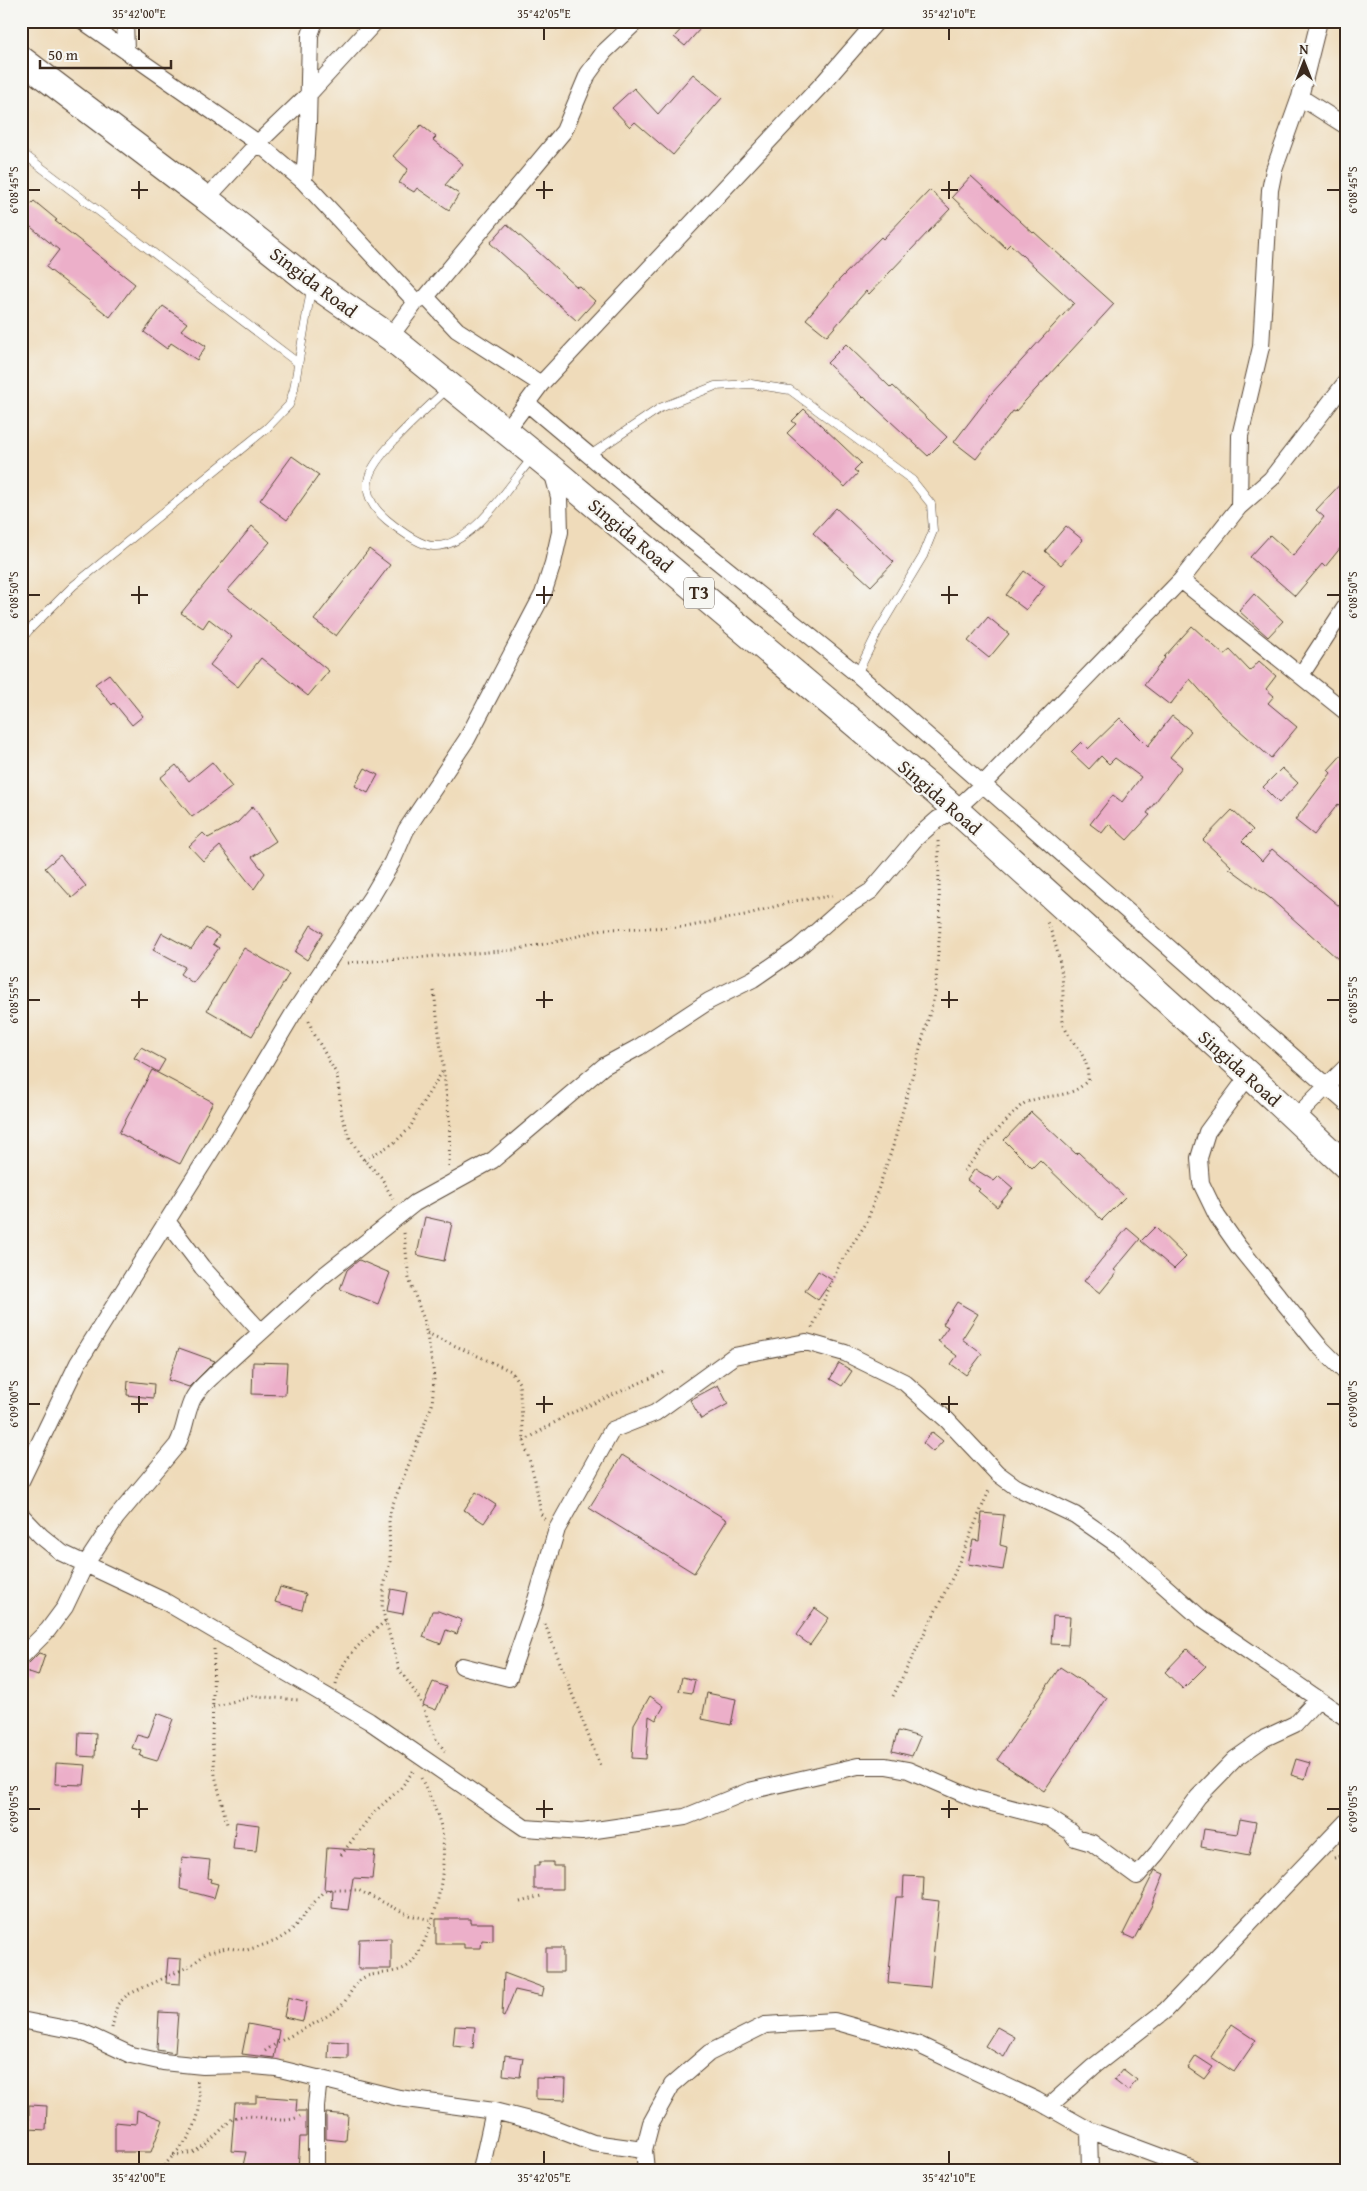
<svg xmlns="http://www.w3.org/2000/svg" width="1367" height="2191" font-family="'Gentium Book Plus',serif">
	<rect width="100%" height="100%" fill="#f6f6f2"/>
	<filter id="ink" filterUnits="userSpaceOnUse"><feTurbulence type="fractalNoise" baseFrequency=".02" numOctaves="2"/><feDisplacementMap in="SourceGraphic" scale="10" xChannelSelector="R" yChannelSelector="G"/><feConvolveMatrix kernelMatrix="1 2 1 2 8 2 1 2 1" color-interpolation-filters="sRGB"/></filter>
	<filter id="wash" filterUnits="userSpaceOnUse"><feTurbulence type="fractalNoise" baseFrequency=".0096" numOctaves="4" result="noise"/><feDisplacementMap in="SourceGraphic" scale="20" xChannelSelector="R" yChannelSelector="G"/><feGaussianBlur stdDeviation="1.12" result="paint"/><feColorMatrix in="noise" values="0 0 0 0 0 0 0 0 0 0 0 0 0 0 0 0 0 1.4 0 .05"/><feComposite in="paint" operator="in"/></filter>
	<g filter="url(#wash)">
		<rect width="100%" height="100%" fill="#efdbba"/>
		<g id="blocks">
			<!-- building -->
			<path fill="#ecafc9" d="M689,21H707L685,46L674,37Z
				M693,74L722,98L673,155L635,122L630,127L612,108L634,88L658,114Z
				M421,125L436,137L433,140L463,164L445,185L459,194L449,210L417,188L414,192L399,183L408,169L393,156Z
				M971,176L1033,233L1034,232L1114,304L1015,412L1013,411L976,459L954,442L991,394L1074,303L1010,244L1006,248L952,197Z
				M930,190L950,209L869,294L866,291L827,336L806,319L840,279L881,237L883,239Z
				M21,198L29,206L34,201L57,220L55,221L135,284L110,317L46,267L59,250L21,219Z
				M507,224L577,287L579,286L595,301L577,321L490,243Z
				M163,306L187,323L181,330L206,346L197,360L171,343L167,349L144,332Z
				M846,344L891,388L893,386L947,437L928,456L864,397L863,398L827,363Z
				M804,409L861,463L854,470L858,473L845,487L787,433L796,424L792,421Z
				M292,456L319,475L287,520L260,500Z
				M1346,478V541L1325,567L1322,564L1295,596L1250,557L1270,535L1293,556L1324,517L1316,510Z
				M836,508L894,562L871,586L813,533Z
				M252,526L270,542L228,590L329,671L308,696L261,658L238,687L210,665L232,637L209,619L203,628L181,613Z
				M1066,526L1083,540L1061,565L1045,551Z
				M369,549L390,565L336,636L314,620Z
				M1024,571L1045,586L1026,610L1006,595Z
				M1254,594L1283,621L1268,637L1239,611Z
				M988,617L1009,634L989,658L968,641Z
				M1192,626L1224,655L1230,650L1250,671L1259,661L1276,676L1266,689L1274,696L1268,703L1297,727L1271,758L1222,715L1190,679L1170,705L1144,685L1165,658L1164,657Z
				M109,674L143,716L132,725L114,703L112,705L95,684Z
				M1172,716L1191,731L1170,757L1182,767L1147,813L1150,815L1127,840L1109,824L1102,833L1090,824L1113,795L1122,802L1141,777L1115,758L1109,764L1101,756L1089,769L1071,752L1081,742L1088,749L1120,718L1148,746Z
				M1346,750V811L1338,804L1314,835L1295,820L1331,773L1328,770Z
				M212,762L232,787L192,817L160,778L176,765L189,781Z
				M365,768L378,775L368,793L355,786Z
				M1282,768L1298,783L1279,803L1263,787Z
				M253,806L276,841L252,857L265,873L254,889L220,846L203,861L189,846L203,833L208,838L238,822Z
				M1232,810L1253,830L1242,841L1262,861L1272,849L1346,912V951L1338,959L1270,898L1229,868L1231,866L1203,840Z
				M60,855L86,886L72,898L45,868Z
				M311,925L323,933L307,960L295,952Z
				M206,928L219,936L213,944L219,948L193,983L180,974L185,967L153,950L162,933L191,949Z
				M244,948L289,974L252,1036L207,1010Z
				M141,1047L165,1060L158,1072L134,1058Z
				M152,1070L213,1102L180,1164L119,1133Z
				M1031,1112L1076,1154L1078,1152L1125,1197L1102,1220L1040,1160L1032,1168L1004,1140Z
				M975,1169L994,1181L999,1176L1013,1188L997,1207L978,1191L980,1189L967,1180Z
				M425,1217L452,1223L444,1261L417,1255Z
				M1155,1227L1186,1257L1174,1269L1141,1241Z
				M1127,1228L1140,1239L1114,1270L1117,1272L1100,1293L1084,1281Z
				M359,1260L390,1273L378,1304L340,1289L347,1270Z
				M818,1271L832,1280L818,1300L805,1291Z
				M957,1302L978,1314L962,1339L982,1354L966,1375L951,1364L957,1356L938,1341L948,1327L943,1324Z
				M179,1348L215,1361L189,1387L168,1380Z
				M253,1362L287,1363L285,1395L252,1394Z
				M839,1363L852,1371L842,1386L830,1379Z
				M128,1381L154,1384L153,1398L127,1395Z
				M718,1385L728,1404L701,1419L690,1400Z
				M932,1432L943,1441L933,1452L923,1443Z
				M622,1455L727,1520L694,1573L589,1508Z
				M476,1492L496,1505L484,1523L464,1510Z
				M982,1513L1004,1515L1000,1545L1007,1547L1003,1570L968,1564L973,1540L979,1541Z
				M280,1587L306,1594L302,1610L275,1602Z
				M391,1589L407,1592L403,1614L387,1611Z
				M815,1608L829,1618L810,1645L796,1635Z
				M432,1611H438L462,1620L457,1634L446,1630L441,1644L423,1637Z
				M1053,1616L1070,1617L1068,1645L1051,1644Z
				M1187,1649L1206,1666L1183,1689L1165,1672Z
				M39,1653L45,1655L38,1676L21,1670V1667L28,1664Z
				M1060,1667L1107,1698L1044,1791L997,1760Z
				M682,1677L695,1680L692,1693L679,1691Z
				M433,1682L446,1687L436,1710L423,1705Z
				M707,1693L736,1699L731,1725L702,1719Z
				M650,1696L664,1706L656,1720L649,1716L646,1759L632,1758L634,1724Z
				M157,1713L173,1719L157,1761L140,1756L142,1751L132,1748L137,1735L148,1738Z
				M898,1731L920,1737L912,1756L892,1751Z
				M79,1732L96,1733L95,1757L78,1756Z
				M1296,1759L1310,1763L1305,1779L1291,1775Z
				M56,1763L86,1765L84,1785L55,1784Z
				M1240,1819L1256,1822L1249,1856L1201,1847L1204,1829L1237,1834Z
				M236,1822L259,1825L256,1851L233,1849Z
				M327,1848L375,1851L372,1879L353,1878L348,1910L332,1908L333,1890L324,1889Z
				M182,1857L210,1860L208,1878L211,1879L210,1882L218,1884L214,1898L180,1889Z
				M539,1862H553V1866H563V1889H534V1866H539Z
				M1155,1870L1164,1874L1151,1907L1134,1939L1123,1934Z
				M904,1876L924,1877L923,1899L939,1901L930,1987L888,1983L896,1897H903Z
				M436,1919H471V1923H493V1941L482,1940L481,1948H464V1944H436Z
				M391,1938V1969H358L359,1939Z
				M546,1948H563V1972H546Z
				M168,1958L181,1959L180,1984L166,1983Z
				M504,1973L544,1988L542,1996L515,1990L504,2017L502,2016Z
				M288,1997L307,2002L303,2021L284,2017Z
				M159,2012L178,2013L175,2053L157,2050Z
				M248,2024L279,2030L274,2058L242,2054Z
				M1232,2024L1256,2040L1234,2072L1211,2057Z
				M455,2026L475,2027L473,2048L453,2046Z
				M997,2027L1015,2037L1004,2057L985,2046Z
				M329,2041L348,2042V2059L328,2058Z
				M505,2055L523,2058L520,2077L503,2075Z
				M1196,2056L1213,2067L1204,2079L1188,2068Z
				M1123,2069L1137,2080L1128,2091L1114,2080Z
				M536,2078L566,2079L565,2100L536,2099Z
				M256,2096L297,2099L296,2111H306V2137H300L298,2170H242L246,2152L231,2151L235,2103H256Z
				M29,2105L47,2106L46,2130L29,2129Z
				M137,2110L163,2120L151,2152H115V2122L136,2124Z
				M326,2113L348,2115L346,2141L326,2139Z"/>
		</g>
	</g>
	<g filter="url(#ink)">
		<use href="#blocks" fill-opacity="0" stroke="#564535" stroke-width="1"/>
		<g fill="none" stroke-linecap="round" stroke-linejoin="round">
			<defs>
				<path id="service" d="M21,152L298,363
					M447,389C428,408 375,453 369,477C364,494 374,509 387,520C398,529 418,545 433,546C471,549 510,484 532,458
					M590,455L660,408L715,386L751,384L790,390L912,480L931,504L933,531L923,556L878,631L857,674
					M21,640L29,630L73,586L267,428L289,405L294,389L311,289"/>
				<path id="minor" d="M83,21L258,143L304,182L416,302
					M125,21L126,51
					M1300,97L1346,126
					M304,182L308,124L310,35L315,21
					M206,199L258,143L308,95L376,21
					M426,297L457,330L541,384
					M390,337L416,302L426,297L564,131L588,74L604,52L637,21
					M527,403L665,519L857,674L1346,1103
					M506,431L541,384L824,82L877,21
					M1239,507L1240,436L1261,347L1270,190L1274,170L1300,97L1319,21
					M1181,580L1346,712
					M1301,675L1346,606
					M1249,1075L1207,1132L1199,1158L1201,1183L1217,1216L1238,1246L1319,1346L1346,1373
					M1295,1118L1346,1067
					M167,1221L202,1267L261,1332
					M21,1481L78,1363L216,1143L293,1014L372,896L392,862L406,830L467,739L543,594L553,563L560,532L559,497L552,471
					M21,1515L41,1536L62,1553L164,1601L369,1721L525,1828L582,1832L685,1817L749,1791L858,1766H886L908,1770L973,1798L1049,1818L1071,1832L1075,1838L1092,1843L1137,1876L1157,1853L1198,1797L1235,1759L1265,1738L1295,1724L1318,1699
					M21,1657L48,1630L65,1607L85,1565L116,1518L177,1445C185,1431 185,1417 191,1403C195,1391 208,1381 217,1372L323,1276L415,1203L493,1160L604,1066L639,1047L709,1001L753,979L798,948L841,910L871,891L915,839L938,819L955,810L982,785L1181,580L1239,507L1271,479L1346,382
					M462,1666L509,1678L535,1603L557,1529L612,1430L655,1413L734,1356L806,1342L845,1353L904,1382L947,1420L997,1473L1016,1487L1075,1515L1118,1545L1203,1620L1346,1718
					M21,2020L82,2032L131,2055L163,2062L203,2066L244,2065L276,2068L399,2098L494,2111L541,2123L593,2143L644,2150
					M1048,2107L1093,2067L1166,2010L1346,1822
					M1089,2130L1090,2170
					M316,2170V2106L319,2078
					M481,2170L494,2111
					M646,2170L644,2150L651,2123L672,2085L709,2053L765,2025L834,2021L919,2045L1036,2100L1089,2130L1196,2170"/>
				<path id="trunk" d="M21,59L206,199L312,283L390,337L551,468L937,793L1249,1075L1346,1166"/>
			</defs>
			<!-- service casing -->
			<use href="#service" stroke="#564535" stroke-width="9"/>
			<!-- minor casing -->
			<use href="#minor" stroke="#564535" stroke-width="18"/>
			<!-- trunk casing -->
			<use href="#trunk" stroke="#564535" stroke-width="28"/>
			<!-- path -->
			<path stroke="#564535" stroke-width="3" stroke-dasharray="1 4" stroke-linecap="butt" d="M348,963L514,950L564,940L603,929L686,927L745,915L794,901L832,896
				M434,991L450,1125L449,1166
				M309,1021L312,1030L337,1075L342,1117L350,1138L362,1158L381,1177L394,1201
				M364,1160L394,1143L410,1128L420,1107L444,1069
				M964,1171C979,1152 994,1133 1011,1116C1016,1112 1019,1106 1025,1103C1048,1092 1069,1101 1088,1080C1088,1052 1075,1050 1065,1028C1060,1017 1063,1005 1063,994C1063,970 1057,944 1047,922
				M404,1233L409,1279L424,1320L433,1368L434,1380L432,1405L391,1509L389,1521L390,1562L384,1586L382,1608L399,1669L419,1698L436,1739L445,1751
				M812,1328L840,1263L867,1222L893,1146L935,994L940,928L938,841
				M427,1333L511,1371L519,1383L524,1441L535,1480L541,1514L545,1519
				M524,1441L567,1415L667,1371
				M545,1624L601,1768
				M214,1649L212,1739L215,1775L227,1824
				M336,1684C343,1655 364,1641 385,1621
				M893,1696L954,1574L990,1488
				M213,1707L254,1696L298,1700
				M341,1855L372,1814L400,1789L414,1770
				M1334,1858L1346,1855
				M520,1902L541,1896
				M112,2028L117,2005L127,1995L190,1966L207,1953L226,1948L247,1950L276,1941L290,1932L322,1893L329,1890H358L409,1915L432,1920
				M265,2051C289,2034 317,2025 340,2007C350,1998 353,1981 367,1976C381,1972 403,1974 413,1961C435,1932 448,1867 442,1831C438,1812 429,1795 421,1778
				M173,2155C197,2154 205,2146 222,2129C226,2125 230,2120 234,2118C255,2111 281,2127 300,2116
				M162,2170C167,2161 175,2154 182,2146C198,2127 204,2103 196,2080"/>
			<!-- service -->
			<use href="#service" stroke="#fff" stroke-width="8"/>
			<!-- minor -->
			<use href="#minor" stroke="#fff" stroke-width="16"/>
			<!-- trunk -->
			<use href="#trunk" stroke="#fff" stroke-width="26"/>
		</g>
	</g>
	<!-- ticks -->
	<path fill="none" stroke="#3b2a1e" stroke-width="2" d="M139,28V40M544,28V40M949,28V40M139,181V199M544,181V199M949,181V199M28,190H40M131,190H148M536,190H553M941,190H958M1327,190H1340M139,586V604M544,586V604M949,586V604M28,595H40M131,595H148M536,595H553M941,595H958M1327,595H1340M139,991V1008M544,991V1008M949,991V1008M28,1000H40M131,1000H148M536,1000H553M941,1000H958M1327,1000H1340M139,1396V1413M544,1396V1413M949,1396V1413M28,1404H40M131,1404H148M536,1404H553M941,1404H958M1327,1404H1340M139,1800V1818M544,1800V1818M949,1800V1818M28,1809H40M131,1809H148M536,1809H553M941,1809H958M1327,1809H1340M139,2151V2164M544,2151V2164M949,2151V2164"/>
	<g text-anchor="middle" stroke-width="4.5" stroke-linejoin="round" paint-order="stroke">
		<!-- shield labels -->
		<rect fill="#f6f6f2" stroke="#73675e" stroke-width="1" x="684" y="577.5" width="30" height="31" rx="4"/>
		<g font-size="18" font-weight="bold" fill="#3b2a1e">
			<text x="699" y="599">T3</text>
		</g>
		<!-- street labels -->
		<g font-size="19" fill="#3b2a1e" stroke="#f6f6f2">
			<text transform="translate(314 282) rotate(37)" y="7">Singida Road</text>
			<text transform="translate(631 535) rotate(40)" y="7">Singida Road</text>
			<text transform="translate(940 797) rotate(41)" y="7">Singida Road</text>
			<text transform="translate(1240 1068) rotate(42)" y="7">Singida Road</text>
		</g>
	</g>
	<!-- margin -->
	<rect width="1367" height="2191" fill="none" stroke="#f6f6f2" stroke-width="55"/>
	<!-- north arrow -->
	<g transform="translate(1304 62)" stroke="#f6f6f2" stroke-width="4" paint-order="stroke">
	<path d="M0-4L9 19L0 12L-9 19Z" fill="#3b2a1e"/>
	<text y="-8" font-size="14" font-weight="bold" text-anchor="middle" fill="#3b2a1e">N</text>
	</g>
	<!-- scale -->
	<path d="M40 60v8h131v-8" fill="none" stroke="#3b2a1e" stroke-width="2.5"/>
	<text x="48" y="60" font-size="15" fill="#3b2a1e" stroke="#f6f6f2" stroke-width="4" paint-order="stroke">50 m</text>
	<rect x="28" y="28" width="1312" height="2136" fill="none" stroke="#3b2a1e" stroke-width="2"/>
	<g font-size="12" text-anchor="middle" fill="#3b2a1e">
		<text x="139" y="18">35°42'00"E</text>
		<text x="544" y="18">35°42'05"E</text>
		<text x="949" y="18">35°42'10"E</text>
		<text transform="translate(14 190) rotate(-90)" y="4">6°08'45"S</text>
		<text transform="translate(1353 190) rotate(-90)" y="4">6°08'45"S</text>
		<text transform="translate(14 595) rotate(-90)" y="4">6°08'50"S</text>
		<text transform="translate(1353 595) rotate(-90)" y="4">6°08'50"S</text>
		<text transform="translate(14 1000) rotate(-90)" y="4">6°08'55"S</text>
		<text transform="translate(1353 1000) rotate(-90)" y="4">6°08'55"S</text>
		<text transform="translate(14 1404) rotate(-90)" y="4">6°09'00"S</text>
		<text transform="translate(1353 1404) rotate(-90)" y="4">6°09'00"S</text>
		<text transform="translate(14 1809) rotate(-90)" y="4">6°09'05"S</text>
		<text transform="translate(1353 1809) rotate(-90)" y="4">6°09'05"S</text>
		<text x="139" y="2182">35°42'00"E</text>
		<text x="544" y="2182">35°42'05"E</text>
		<text x="949" y="2182">35°42'10"E</text>
	</g>
</svg>
